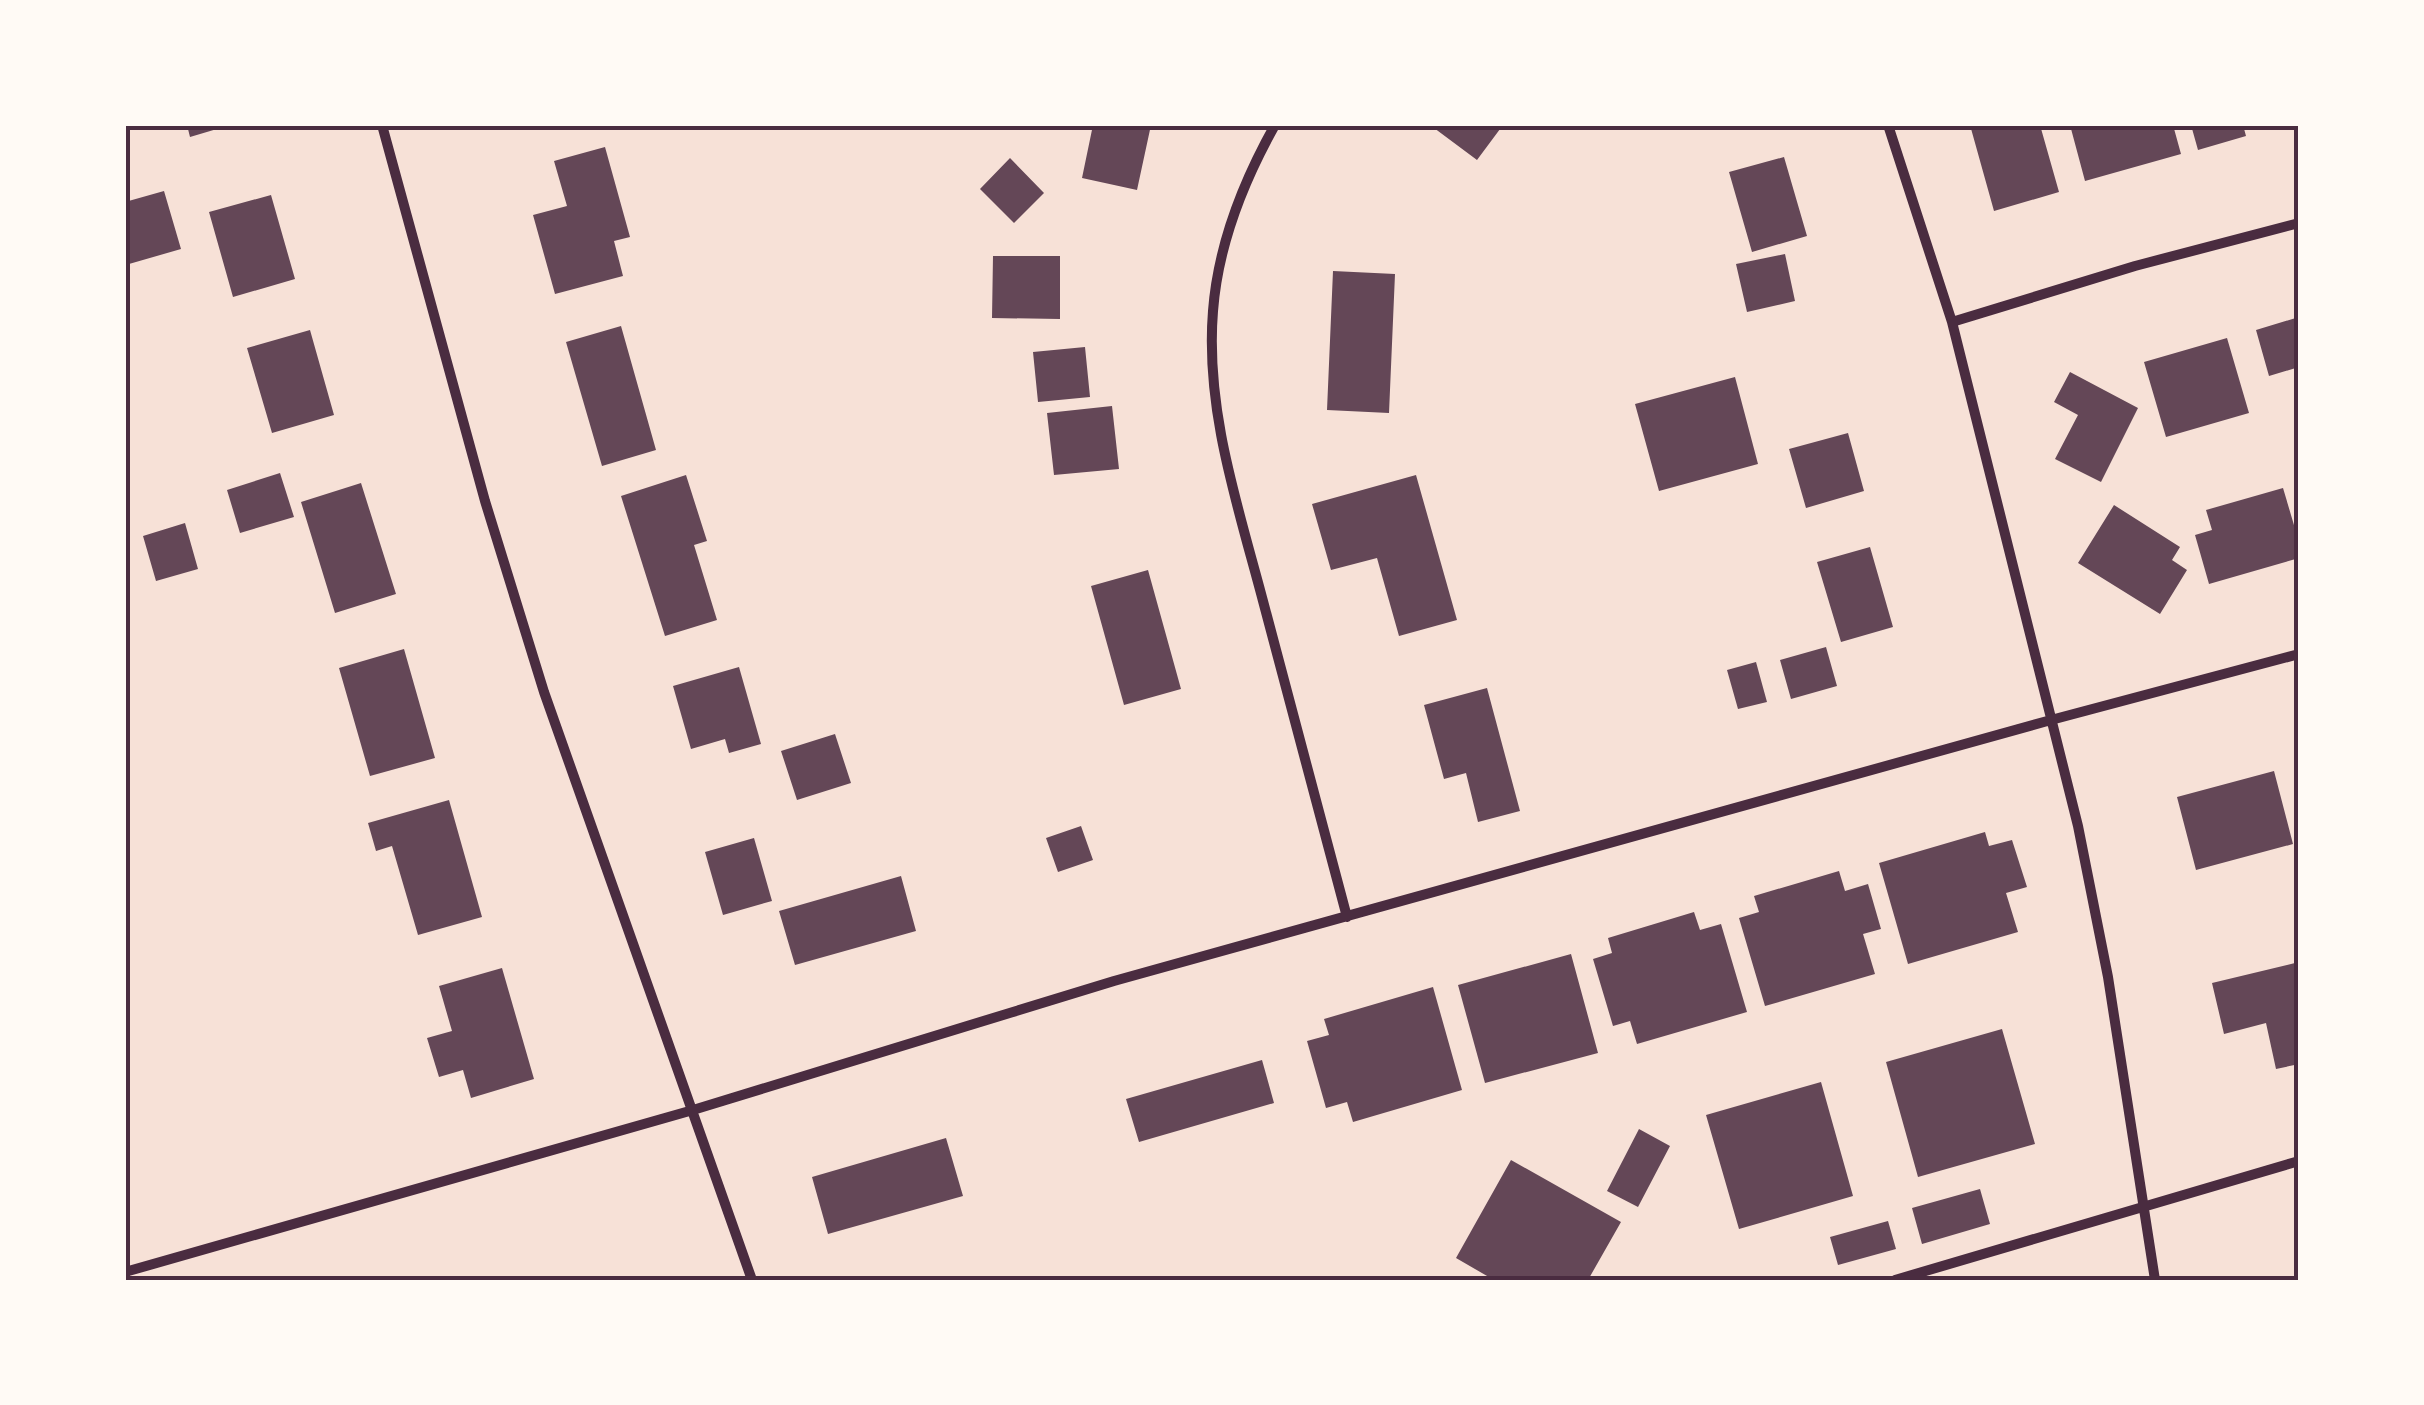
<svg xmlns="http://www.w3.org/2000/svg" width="2424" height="1405" font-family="'PT Sans Narrow',sans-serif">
	<rect width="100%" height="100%" fill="#f7e1d7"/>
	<!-- building -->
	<path fill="#644757" d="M187,125H227V126L190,137Z
		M1093,125H1151L1137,190L1082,178Z
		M1430,125H1503L1477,160Z
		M1970,125H2040L2059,192L1994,211Z
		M2070,125H2173L2181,154L2085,181Z
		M2191,125H2243L2246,136L2198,150Z
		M605,147L630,237L614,241L623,276L555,294L533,215L567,206L554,161Z
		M1784,157L1807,236L1752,252L1729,172Z
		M1010,158L1044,193L1014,223L980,189Z
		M164,191L181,249L129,264L125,249V202Z
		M271,195L295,279L233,297L209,212Z
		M1785,254L1795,301L1747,312L1736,264Z
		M993,256H1060V319L992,318Z
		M1333,271L1395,274L1389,413L1327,410Z
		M2299,317V367L2269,376L2256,330Z
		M621,326L656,450L602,466L566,342Z
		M310,330L334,415L272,433L247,348Z
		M2227,338L2249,413L2166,437L2144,362Z
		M1085,347L1090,397L1038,402L1033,352Z
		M2070,372L2138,408L2101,482L2055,459L2078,415L2054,402Z
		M1735,377L1758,464L1659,491L1635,404Z
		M1112,406L1119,469L1054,475L1047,413Z
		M1848,433L1864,491L1806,508L1789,449Z
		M280,473L294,517L240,533L227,490Z
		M686,475L707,541L694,545L717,620L665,636L621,496Z
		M1416,475L1457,620L1399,636L1377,558L1331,570L1312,504Z
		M361,483L396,594L335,613L301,502Z
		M2283,488L2299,542V558L2209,584L2195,535L2212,530L2206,510Z
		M2114,505L2180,547L2172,560L2187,570L2160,614L2078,563Z
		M185,523L198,569L156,581L143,536Z
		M1870,547L1893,627L1841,642L1817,562Z
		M1148,570L1181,689L1124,705L1091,586Z
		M1826,647L1837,686L1791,699L1780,660Z
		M404,649L435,758L370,776L339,668Z
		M1756,662L1767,702L1738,709L1727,670Z
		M739,667L761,744L729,753L725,739L691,749L673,686Z
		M1487,688L1520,811L1478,822L1466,773L1444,779L1424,705Z
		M835,734L851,783L797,800L781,751Z
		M2274,771L2293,844L2196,870L2177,797Z
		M449,800L482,917L418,935L392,846L376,851L368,823Z
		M1081,826L1093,860L1058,872L1046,838Z
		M1985,832L1989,846L2012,840L2027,887L2006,893L2018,932L1908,964L1879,863Z
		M754,838L772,901L723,915L705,852Z
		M1839,871L1845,891L1868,884L1881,929L1863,934L1875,974L1765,1006L1739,918L1759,912L1754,896Z
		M901,876L916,931L795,965L779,911Z
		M1694,912L1700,930L1721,924L1747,1012L1637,1044L1630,1021L1613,1026L1593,959L1612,953L1608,938Z
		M1571,954L1598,1053L1485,1083L1458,985Z
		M2299,962V1064L2276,1069L2266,1023L2224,1034L2212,983Z
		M502,968L534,1079L471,1098L463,1070L439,1077L427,1038L452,1031L439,986Z
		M1433,987L1462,1090L1353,1122L1347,1102L1326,1108L1307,1041L1329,1035L1324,1019Z
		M2002,1029L2035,1144L1918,1177L1886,1062Z
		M1262,1060L1274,1103L1139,1142L1126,1099Z
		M1821,1082L1853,1196L1739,1229L1706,1115Z
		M1639,1129L1670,1146L1638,1207L1607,1191Z
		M946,1138L963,1196L828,1234L812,1177Z
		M1511,1160L1621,1222L1588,1280H1494L1456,1258Z
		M1980,1189L1990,1224L1922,1244L1912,1208Z
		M1888,1221L1896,1249L1838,1265L1830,1237Z"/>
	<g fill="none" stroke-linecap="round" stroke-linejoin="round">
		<!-- minor -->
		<path stroke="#4a2c40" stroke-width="10" d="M382,125L485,501L544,692L752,1280
			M1275,125C1243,182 1218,245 1213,311C1205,410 1238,506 1263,601C1291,706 1319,811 1347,917
			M1888,125L1952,322L2078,826L2108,977L2155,1280
			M1952,322L2135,266L2299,223
			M125,1272L693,1110L1114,981L2051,720L2299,654
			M1895,1280L2299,1161"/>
	</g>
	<!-- border -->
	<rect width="2424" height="1405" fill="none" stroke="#fffaf5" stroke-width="255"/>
	<rect x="128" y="128" width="2168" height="1150" fill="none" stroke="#4a2c40" stroke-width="4"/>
</svg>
